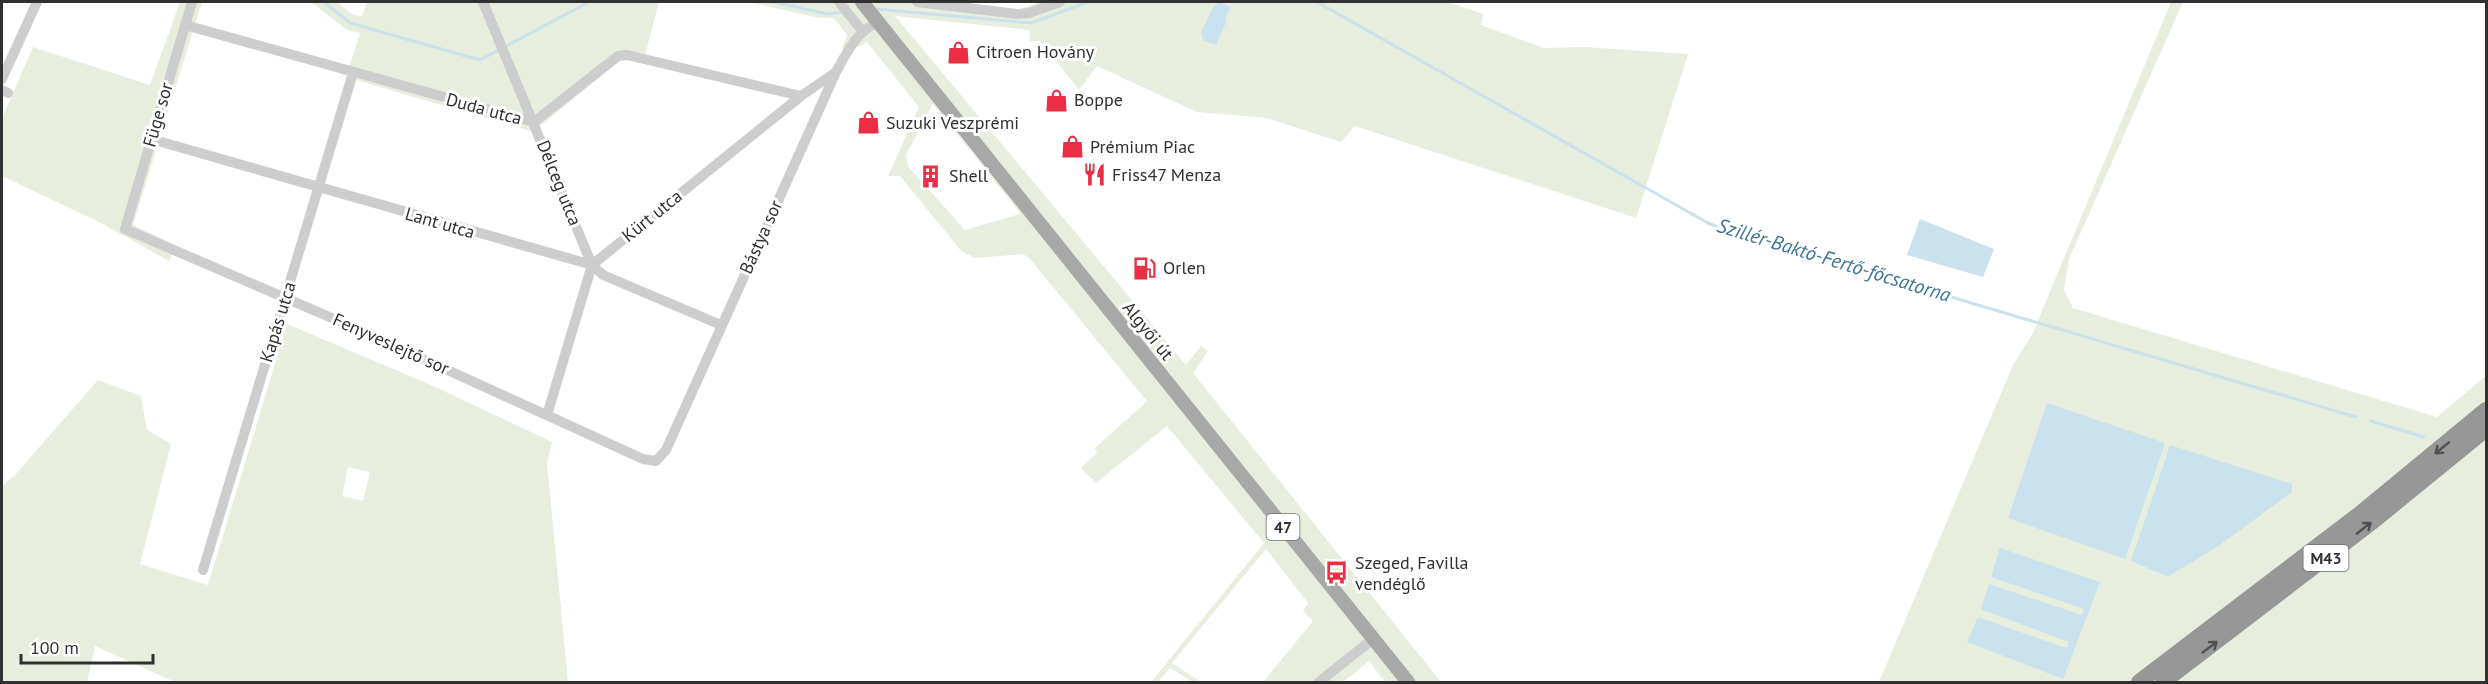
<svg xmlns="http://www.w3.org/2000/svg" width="2488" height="684" font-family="'PT Sans',sans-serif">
	<rect width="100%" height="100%" fill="#fff"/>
	<!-- green -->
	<path fill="#e7eede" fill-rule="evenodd" d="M180,2H202L133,225L177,246L169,261L103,224L2,176V118L33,47L150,85Z
		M311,2H337L353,15L362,16L367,2H659L643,63L623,58L533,132L346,77L360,33L347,30Z
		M749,2H961L1007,9H1021L1040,2H1448L1483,14L1481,25L1544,48L1585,47L1688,54L1636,218L1355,126L1341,142L1267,118L1197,112L1097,66L1079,90L1040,41H1030L1029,30L895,16L1186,365L1201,346L1208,351L1193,373L1441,682H1385L1369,661L1343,682H1263L1313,621L1303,611L1308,603L1266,549L1172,663L1201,682H1193L1170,668L1158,682H1151L1264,543L1167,426L1096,483L1081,468L1097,453L1095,448L1147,401L1029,258L1023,254L975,258L961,251L900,176H888L919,107L867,42L859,47L842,49L847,35L834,18H819ZM933,104L1020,213V214L965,230L908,166L906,155Z
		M2171,2H2183L2069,259L2064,290L2073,308L2437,417L2486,376V682H1879L2013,365L2033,333L2039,318ZM2217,547L2168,577L2131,561Z
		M287,324L431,385L552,442L547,463L568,682H175L95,646L87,682H2V486L14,476L98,380L141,396L147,430L171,444L140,564L208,585ZM348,467L370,472L363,501L342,496Z"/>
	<!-- water -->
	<path fill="#cae1ee" d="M1219,2L1231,7L1225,18L1227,20L1216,45L1203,40L1201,33L1212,9Z
		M1920,219L1994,249L1983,277L1907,255Z
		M2047,403L2165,443L2125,559L2008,518Z
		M2170,445L2292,484V492L2217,547L2168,577L2131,561Z
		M2000,548L2100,582L2063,679L1967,642L1978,617L2060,646L2067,648L2069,642L1981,609L1989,584L2082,615L2084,609L1991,577Z"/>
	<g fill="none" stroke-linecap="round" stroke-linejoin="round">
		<!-- stream -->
		<path stroke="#cae1ee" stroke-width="3" d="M324,2L350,23L480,60L589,2
			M774,2L828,14L844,12
			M1317,2L1708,223L1725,230L2356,417
			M875,9L1031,23L1088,2
			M2371,421L2424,437"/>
		<!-- minor -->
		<path stroke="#cdcdcd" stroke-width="10" d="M192,2L125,229L362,331L643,459L656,461L666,450L836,72C847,52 857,31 878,22
			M483,2L592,265
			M839,2L863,32
			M917,2L1018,14L1029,13L1060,2
			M185,25L534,122L618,56L627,55L801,96
			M2,79L37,2
			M2,90L8,93
			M151,139L592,265L603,275L721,325
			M547,415L592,265L801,96L836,72
			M203,570L353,73
			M1319,682L1373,639"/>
		<!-- major -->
		<path stroke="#a8a8a8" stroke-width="14" d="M862,2L1408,682"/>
		<!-- highway -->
		<path stroke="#979797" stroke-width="16" d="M2139,682L2361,513L2486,410
			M2163,682L2372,522L2486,429"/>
	</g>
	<!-- one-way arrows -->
	<defs><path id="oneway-shaft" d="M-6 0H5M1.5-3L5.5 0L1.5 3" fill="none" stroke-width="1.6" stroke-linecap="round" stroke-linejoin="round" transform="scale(1.5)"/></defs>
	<g stroke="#4f4f4f">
		<use href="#oneway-shaft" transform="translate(2442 448) rotate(141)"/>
		<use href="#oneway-shaft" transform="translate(2364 528) rotate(-38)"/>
		<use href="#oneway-shaft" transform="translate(2210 647) rotate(-37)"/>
	</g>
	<!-- icons -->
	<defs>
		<symbol id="shop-bare" viewBox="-9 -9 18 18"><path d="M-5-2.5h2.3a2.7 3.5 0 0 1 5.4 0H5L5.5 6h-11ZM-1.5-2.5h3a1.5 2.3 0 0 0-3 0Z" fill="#eb2e44" stroke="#fff" stroke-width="2.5" paint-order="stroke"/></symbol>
		<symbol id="restaurant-bare" viewBox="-9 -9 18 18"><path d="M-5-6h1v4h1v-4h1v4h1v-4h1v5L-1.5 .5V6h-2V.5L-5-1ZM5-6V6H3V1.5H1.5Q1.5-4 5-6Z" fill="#eb2e44" stroke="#fff" stroke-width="2.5" paint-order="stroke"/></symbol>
		<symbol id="building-bare" viewBox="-9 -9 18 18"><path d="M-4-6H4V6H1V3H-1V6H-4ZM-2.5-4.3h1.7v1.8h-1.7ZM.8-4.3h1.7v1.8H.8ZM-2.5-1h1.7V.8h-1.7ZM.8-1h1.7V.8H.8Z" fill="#eb2e44" stroke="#fff" stroke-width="2.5" paint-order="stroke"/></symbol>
		<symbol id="fuel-bare" viewBox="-9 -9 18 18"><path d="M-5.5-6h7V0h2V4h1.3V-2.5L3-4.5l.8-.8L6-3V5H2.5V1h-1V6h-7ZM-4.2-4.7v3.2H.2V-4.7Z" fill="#eb2e44" stroke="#fff" stroke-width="2.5" paint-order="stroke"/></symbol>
		<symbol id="bus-bare" viewBox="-9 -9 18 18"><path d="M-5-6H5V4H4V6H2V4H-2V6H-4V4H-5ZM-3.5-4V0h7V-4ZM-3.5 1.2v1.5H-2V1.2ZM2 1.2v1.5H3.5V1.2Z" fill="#eb2e44" stroke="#fff" stroke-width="2.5" paint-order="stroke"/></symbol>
	</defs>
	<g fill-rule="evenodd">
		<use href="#shop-bare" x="942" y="36" width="33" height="33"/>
		<use href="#shop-bare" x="1040" y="84" width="33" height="33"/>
		<use href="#shop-bare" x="852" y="106" width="33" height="33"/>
		<use href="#shop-bare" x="1056" y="130" width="33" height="33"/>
		<use href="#restaurant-bare" x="1078" y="158" width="33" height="33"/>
		<use href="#building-bare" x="914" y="160" width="33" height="33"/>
		<use href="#fuel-bare" x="1128" y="252" width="33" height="33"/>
		<use href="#bus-bare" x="1320" y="556" width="33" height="33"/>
	</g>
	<g text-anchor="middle" stroke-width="6" stroke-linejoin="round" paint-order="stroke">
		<!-- shield labels -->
		<g fill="#fff" stroke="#6e6e6e" stroke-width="1.5">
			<rect x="1266.5" y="514" width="33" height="26" rx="4.5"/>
			<rect x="2303.5" y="545" width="45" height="26" rx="4.5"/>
		</g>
		<g font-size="16" font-weight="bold" fill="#303030">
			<text x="1283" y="533">47</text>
			<text x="2326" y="564">M43</text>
		</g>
		<!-- poi labels -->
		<g font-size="18" fill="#303030" stroke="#fff" text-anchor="start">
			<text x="976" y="58">Citroen Hovány</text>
			<text x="1074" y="106">Boppe</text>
			<text x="886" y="129">Suzuki Veszprémi</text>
			<text x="1090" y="153">Prémium Piac</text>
			<text x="1112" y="181">Friss47 Menza</text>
			<text x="949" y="182">Shell</text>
			<text x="1163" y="274">Orlen</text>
			<text x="1355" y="569">Szeged, Favilla<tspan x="1355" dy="21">vendéglő</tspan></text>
		</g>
		<!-- street labels -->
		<g font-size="18" fill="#303030" stroke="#fff">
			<text transform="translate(484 109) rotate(15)" y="6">Duda utca</text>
			<text transform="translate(158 115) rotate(-74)" y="6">Füge sor</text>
			<text transform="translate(559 183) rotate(68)" y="6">Délceg utca</text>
			<text transform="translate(652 216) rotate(-39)" y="6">Kürt utca</text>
			<text transform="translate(440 223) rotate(16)" y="6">Lant utca</text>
			<text transform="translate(761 237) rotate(-66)" y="6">Bástya sor</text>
			<text transform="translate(278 322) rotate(-73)" y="6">Kapás utca</text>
			<text transform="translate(1148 331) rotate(51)" y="6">Algyői út</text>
			<text transform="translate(391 344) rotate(24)" y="6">Fenyveslejtő sor</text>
		</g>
		<!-- water labels -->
		<g font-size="20" font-style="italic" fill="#3b7696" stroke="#fff">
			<text transform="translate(1834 260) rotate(17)" y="7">Szillér-Baktó-Fertő-főcsatorna</text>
		</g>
	</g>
	<!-- border -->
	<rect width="2488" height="684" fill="none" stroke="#303030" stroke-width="6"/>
	<!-- scale -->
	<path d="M21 654v9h132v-9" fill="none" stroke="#303030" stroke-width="3"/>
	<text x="30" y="654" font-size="18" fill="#303030" stroke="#ffffff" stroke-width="4.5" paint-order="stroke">100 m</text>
</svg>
